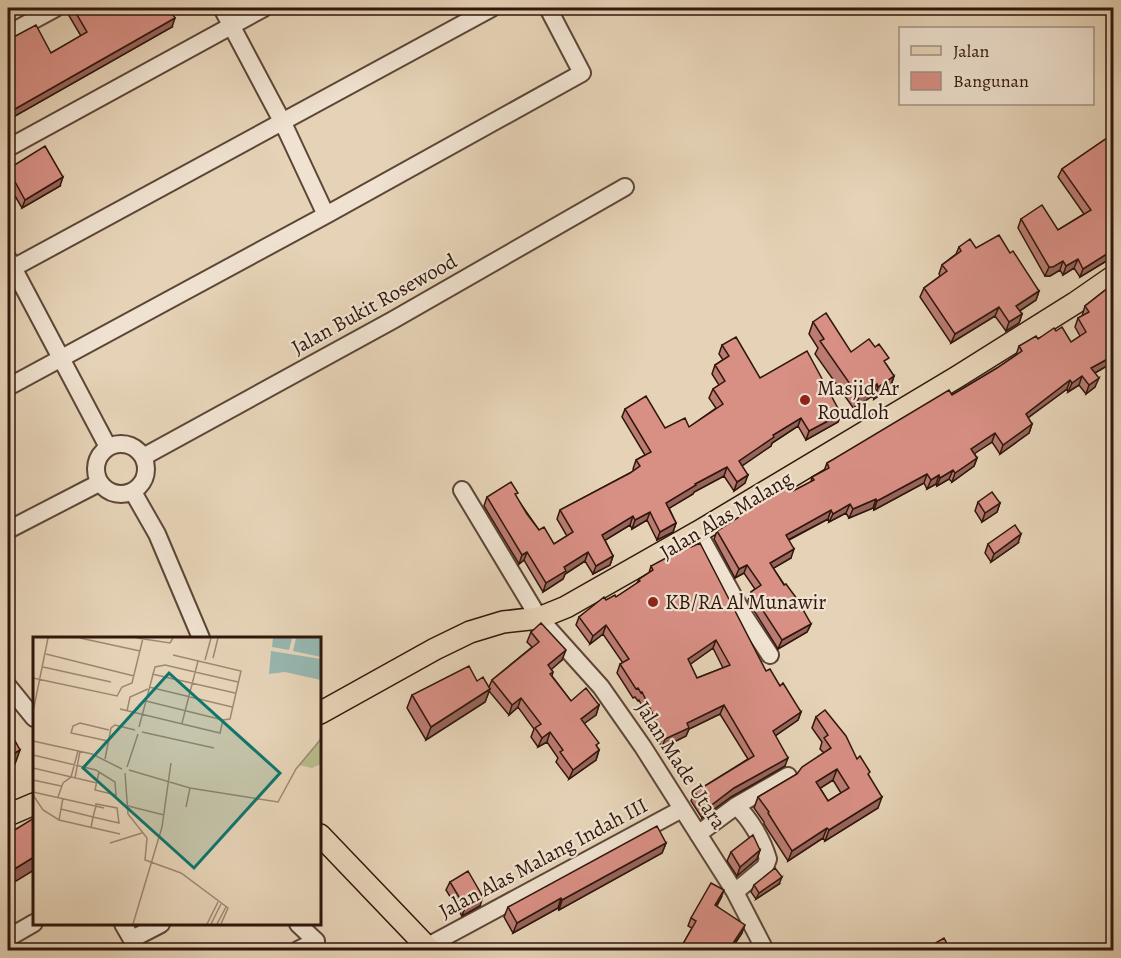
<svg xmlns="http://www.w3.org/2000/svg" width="1121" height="958" font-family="Alegreya,serif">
	<rect width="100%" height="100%" fill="#e6d3b7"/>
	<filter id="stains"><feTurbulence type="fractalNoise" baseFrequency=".00333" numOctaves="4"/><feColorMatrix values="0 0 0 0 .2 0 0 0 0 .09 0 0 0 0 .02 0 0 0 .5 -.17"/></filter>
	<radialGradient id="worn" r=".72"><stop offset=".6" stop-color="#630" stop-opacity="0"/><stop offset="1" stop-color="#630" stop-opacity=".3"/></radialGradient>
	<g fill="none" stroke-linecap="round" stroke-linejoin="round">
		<defs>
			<path id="minor" d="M222,8L283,123L326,215
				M8,34L56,8
				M8,148L264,8
				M9,260L108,447
				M13,268L492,8
				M8,387L326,215L582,73L548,8
				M96 469a25 25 0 1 1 50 0a25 25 0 1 1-50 0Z
				M143,457L393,320L625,187
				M462,490L539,618L601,687L643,747L735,892L765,950
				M133,492L157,534L201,638
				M8,530L99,483
				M698,532L745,617L770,655
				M8,686L34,718
				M698,834L736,806L788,776
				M735,892L765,867L768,859C763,841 750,818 736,806
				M123,924L138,950
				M8,938L34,923
				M132,939L161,924
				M426,947L682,809
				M298,950L316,941L298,924"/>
			<path id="major" d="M320,713L435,649L470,632L503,622L539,618L566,607L698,532L957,377L1075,303L1114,276
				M8,815L34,804
				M320,835L430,950"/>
		</defs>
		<!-- minor casing -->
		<use href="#minor" stroke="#5e4637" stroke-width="20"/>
		<!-- major casing -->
		<use href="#major" stroke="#30170c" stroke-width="24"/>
		<!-- minor -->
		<use href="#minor" stroke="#efe2d0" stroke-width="16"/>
		<!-- major -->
		<use href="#major" stroke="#e6d3b7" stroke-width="21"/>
	</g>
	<!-- wall -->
	<path fill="#ba7b72" stroke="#30170c" stroke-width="1.5" fill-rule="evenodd" d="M70,8H119L122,12L172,27L8,120V40L51,53L81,36L68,14Z
		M1113,134V257L1080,277L1074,268L1063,275L1060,270L1050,276H1045L1018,228L1021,219L1058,230L1084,214L1058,177L1062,169Z
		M8,169L60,186L22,208L8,184Z
		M959,247L976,248L1010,253L1039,291L1036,300L1020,311L1022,314L1019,323L1006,331L995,316L951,343L920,297L924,288L940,276L939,274L942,265L956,254Z
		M1113,284V369L1110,364L1095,373V387L1086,394L1079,385L1068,392L1067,389L1028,418L1032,424L1029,433L1000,454L992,442L974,453L977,458L974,466L952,482L949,479L937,486L936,484L927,489L924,483L874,510L873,508L849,518L846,513L829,522L828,519L789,540L791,558L773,568L811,624L807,632L778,649L748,601L751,592L755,589L744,573L735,578L714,539L717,531L811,482L812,477L824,471L827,463L952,395L997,368L1016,355L1019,346L1056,331L1071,342L1080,336L1075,327L1078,318L1082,316L1085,306Z
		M813,322L851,352L886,364L894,376L890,388L874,399L872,396L854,409L815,354L818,348L809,334Z
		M722,345L760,378L841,414L838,422L806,440L798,426L772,443L771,446L742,465L745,483L734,491L724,476L694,492L693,494L669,508L676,523L673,532L657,540L647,520L632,529L630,525L605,540L613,556L610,565L593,574L585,561L565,574L563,579L543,592L524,560L519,564L484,506L487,497H516L539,530L554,544L567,536L557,519L560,510L630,473L634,470L633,469L636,460L645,455L622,417L625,409L665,428L689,427L716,408L709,398L713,389L719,385L712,374L715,365L723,360L719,354Z
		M978,502L1000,503L997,512L982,522L975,511Z
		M1018,543L991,562L985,553L988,544Z
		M651,566L766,671L801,712L798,720L775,736L785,766L731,797L702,818L691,801L695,792L748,759L720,714L689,729L686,736L662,748L639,700L638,701L635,697L633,698L617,673L620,664L623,663L603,634L590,644L576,625L579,617L606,600L616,597L637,583L639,579L649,573ZM713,648L723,668L697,678L690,664Z
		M531,632L562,660L551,669L553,672L552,676L571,701L599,705L596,715L584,723L599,750L596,760L569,779L556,762L558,758L547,742L538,747L531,737L534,729L518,707L509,715L489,691L485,702L426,740L407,708L412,695L489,687L492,680L532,647L527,642Z
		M816,717L857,759L869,776L878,808L825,841L823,838L788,861L764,824V822L754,808L758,797L797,774L824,753L820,749L822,742L812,728ZM833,780L841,793L828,801L820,788Z
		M666,843L662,853L559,910L558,908L513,933L504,917L508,907Z
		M760,850L757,859L737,876L727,861L731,852Z
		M450,882L480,906L462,916L446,890Z
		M779,884L756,899L751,892L754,885Z
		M721,898L717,906L742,933L730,951H679L692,928L688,926L691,918Z"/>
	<!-- shaded-wall -->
	<path fill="#97645c" stroke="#30170c" stroke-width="1.5" d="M8,8H20L8,14Z
		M175,18L172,27L8,120V113Z
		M63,177L60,186L22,208L25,200Z
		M1113,250V257L1080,277L1083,269Z
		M1078,259L1074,268L1063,275L1066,266Z
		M1063,261L1060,270L1050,276H1045L1049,267Z
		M1039,291L1036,300L1013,315L1016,306Z
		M999,307L995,316L951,343L955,334Z
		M1022,314L1019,323L1006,331L1009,322Z
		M1113,356L1110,364L1088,377L1091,368Z
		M894,376L890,388L874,399L878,387Z
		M1082,376L1079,385L1068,392L1072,383Z
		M1099,378L1095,387L1086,394L1089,385Z
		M1070,380L1067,389L1022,422L1026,414Z
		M877,384L872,396L854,409L859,397Z
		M841,414L838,422L806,440L809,431Z
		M801,418L798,426L772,443L771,446L736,470L739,461L773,435Z
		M1032,424L1029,433L1000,454L1003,445Z
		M995,433L992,442L968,458L971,449Z
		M977,458L974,466L952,482L955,473Z
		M727,467L724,476L694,492L693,494L663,512L666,503L695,484Z
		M953,470L949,479L937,486L940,478Z
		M927,474L924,483L874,510L877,501Z
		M748,475L745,483L734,491L737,482Z
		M939,475L936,484L927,489L931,480Z
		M876,499L873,508L849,518L853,509Z
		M1000,503L997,512L982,522L985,513Z
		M850,504L846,513L829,522L833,514Z
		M831,510L828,519L782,543L786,535Z
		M650,512L647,520L632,529L635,520Z
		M633,516L630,525L599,544L602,535Z
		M676,523L673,532L657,540L660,532Z
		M1021,534L1018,543L991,562L994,554Z
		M794,549L791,558L767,572L770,563Z
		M527,552L524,560L519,564L522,555Z
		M588,552L585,561L565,574L563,579L543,592L546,583L564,567Z
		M613,556L610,565L593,574L596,566Z
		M747,565L744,573L735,578L739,569Z
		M811,624L807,632L778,649L782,640Z
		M606,625L603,634L590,644L593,636Z
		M716,640L713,648L685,668L688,659Z
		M566,650L562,660L545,675L548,665Z
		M490,689L485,702L426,740L431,727Z
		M521,698L518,707L509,715L512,705Z
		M599,705L596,715L578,728L581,719Z
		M724,705L720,714L689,729L686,736L662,748L665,739L687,723Z
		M801,712L798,720L769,740L773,731Z
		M550,732L547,742L538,747L542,738Z
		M20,750L15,764L8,768V757Z
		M599,750L596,760L569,779L573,770Z
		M788,758L785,766L731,797L702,818L705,810L734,788Z
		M837,769L833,780L813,793L816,782Z
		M882,797L878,808L825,841L829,830Z
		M827,828L823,838L788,861L792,851Z
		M666,843L662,853L559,910L562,900Z
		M760,850L757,859L737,876L740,867Z
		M34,857V870L8,886V873Z
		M782,877L779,884L756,899L759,893Z
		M724,890L721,898L712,913L715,905Z
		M483,897L480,906L462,916L465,907Z
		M561,898L558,908L513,933L517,923Z
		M745,925L742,933L730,951H728Z"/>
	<!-- building -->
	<path fill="#d88f84" stroke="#30170c" stroke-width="1.5" fill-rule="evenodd" d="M73,8H119L122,12L129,8H169L175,18L8,113V40L36,25L51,53L87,32Z
		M1113,134V250L1083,269L1078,259L1066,266L1063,261L1053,267H1049L1021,219L1042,205L1058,230L1091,210L1062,169Z
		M45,146L63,177L25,200L8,169Z
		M999,235L1010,253L1013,251L1039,291L1016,306L1022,314L1009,322L999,307L955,334L924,288L947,271L942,265L961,251L959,247L970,239L976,248Z
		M1113,284V356L1091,368L1099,378L1089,385L1082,376L1072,383L1070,380L1026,414L1032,424L1003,445L995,433L971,449L977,458L955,473L953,470L940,478L939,475L931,480L927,474L877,501L876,499L853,509L850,504L833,514L831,510L786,535L794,549L770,563L784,585L786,584L797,599L811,624L782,640L751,592L761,585L747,565L739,569L717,531L789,485L793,491L814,480L812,477L829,468L827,463L949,390L952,395L997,368L1022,351L1019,346L1036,336L1038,339L1054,328L1056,331L1062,327L1071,342L1086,332L1078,318L1089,312L1085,306Z
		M826,313L851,352L869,339L875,347L879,344L889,358L884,361L894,376L878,387L877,384L859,397L820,341L824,339L813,322Z
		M736,337L760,378L807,351L841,414L809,431L801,418L773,435L774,437L739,461L748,475L737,482L727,467L695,484L696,485L666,503L676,523L660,532L650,512L635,520L633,516L602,535L613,556L596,566L588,552L564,567L566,571L546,583L527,552L522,555L487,497L511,482L518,493L515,494L527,514L539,530L544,527L554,544L573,532L560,510L630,473L640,466L636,460L651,452L625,409L646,396L665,428L685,418L689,427L723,404L713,389L725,381L715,365L729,356L722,345Z
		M992,492L1000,503L985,513L978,502Z
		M1015,525L1021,534L994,554L988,544Z
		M700,543L766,671L770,669L780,686L783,683L801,712L773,731L788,758L734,788L705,810L695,792L754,756L724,705L687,723L689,728L665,739L642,692L641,693L638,688L636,689L620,664L629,659L606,625L593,636L579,617L604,597L606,600L615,595L616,597L640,581L639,579L653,570L651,566L690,545L691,547ZM716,640L730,665L697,678L688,659Z
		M541,623L566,650L548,665L553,672L550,674L571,701L586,688L599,705L581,719L599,743L596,745L599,750L573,770L560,752L563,750L550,732L542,738L535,728L541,724L521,698L512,705L492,680L539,642L531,632Z
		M469,666L477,681L483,677L490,689L431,727L412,695Z
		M825,710L846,736L857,759L860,756L870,772L868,774L882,797L829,830L827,828L792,851L768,813L769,812L758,797L797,774L802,767L831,748L824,738L828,735L816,717ZM837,769L849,788L828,801L816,782Z
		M8,728L20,750L8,757Z
		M34,818V857L8,873V834Z
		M657,826L666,843L562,900L561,898L517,923L508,907Z
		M753,835L760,850L740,867L731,852Z
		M775,868L782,877L759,893L754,885Z
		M468,871L483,897L465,907L450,882Z
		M711,883L724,890L715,905L745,925L728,951H679L696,921L691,918Z
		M944,938L951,951H922Z"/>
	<!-- markers -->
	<g fill="#8f2418" stroke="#efe2d0" stroke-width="2">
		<circle cx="805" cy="400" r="6"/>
		<circle cx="653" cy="602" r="6"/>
	</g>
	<g text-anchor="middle" stroke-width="4.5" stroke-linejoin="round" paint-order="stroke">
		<!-- street labels -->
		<g font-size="21" fill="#30170c" stroke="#efe2d0">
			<text transform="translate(374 304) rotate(-29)" y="7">Jalan Bukit Rosewood</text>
			<text transform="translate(726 515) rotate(-31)" y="7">Jalan Alas Malang</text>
			<text transform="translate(681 765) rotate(57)" y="7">Jalan Made Utara</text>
			<text transform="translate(543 858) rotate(-28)" y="7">Jalan Alas Malang Indah III</text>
		</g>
		<!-- poi labels -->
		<g font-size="21" fill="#30170c" stroke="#efe2d0" text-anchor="start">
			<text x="817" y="395">Masjid Ar<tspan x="817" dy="24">Roudloh</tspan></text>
			<text x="665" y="609">KB/RA Al Munawir</text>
		</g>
	</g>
	<!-- overview -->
	<g transform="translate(33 637)">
		<rect width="288" height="288" fill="#e6d3b7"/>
		<path d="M286,105L288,127L279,131L266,128Z" fill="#b8bb8c"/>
		<path d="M240,1H259L256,13L239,10ZM263,1H288V20L260,14ZM238,14L288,22V43L252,35L236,37Z" fill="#96b7b0"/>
		<path fill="none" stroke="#9d8873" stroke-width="1.5" d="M47,1L107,14M104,1L137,6L140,1M13,17L101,39M180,21L185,1M172,23L178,1M10,30L78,45M119,37L202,56M0,41L84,59L89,50L99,46L110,1M116,50L199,70M113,64L190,83M87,72L187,96L190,83L197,82L208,34L140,18M94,74L97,60L115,52M0,75L15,1M149,86L165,24M106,90L122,30L132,28L205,45M109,95L181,111M0,104L59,117L89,132M75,104L38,96L40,89L47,86L76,93M0,118L63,133L66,135L82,145L83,158L62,153L66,135M72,122L78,91L82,88L102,93M94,130L105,97M0,131L64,146M96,133L157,151L245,165L263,132L288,102M92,136L95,177L114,201L112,223L148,236L195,271L188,287M42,141L47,114M0,143L28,149M0,155L71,171M0,158L10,173L26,183L87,197M25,160L30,146L38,140L45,114M95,169L131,178M153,170L157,151M28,172L60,180L86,186L84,171L63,167V169L60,180L58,191M26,183L30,161M77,206L109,196M100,287L129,190L138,126M174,287L185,265M178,287L188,267M184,287L193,270"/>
		<path fill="#0f766e" fill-opacity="0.15" stroke="#0f766e" stroke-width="3" d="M136,36L247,136L161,231L50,131Z"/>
		<rect width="288" height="288" fill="none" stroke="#30170c" stroke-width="3"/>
	</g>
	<!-- margin -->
	<rect width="1121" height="958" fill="none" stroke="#e6d3b7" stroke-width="30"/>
	<rect x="9" y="9" width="1103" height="940" fill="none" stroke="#30170c" stroke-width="3"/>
	<rect x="15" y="15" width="1091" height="928" fill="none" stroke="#30170c" stroke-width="1.5"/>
	<!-- legend -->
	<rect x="899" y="27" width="195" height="78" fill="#efe2d0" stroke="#a39182" stroke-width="1.5"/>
	<rect x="911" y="46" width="30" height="9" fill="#e6d3b7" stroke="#a39182" stroke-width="1.5"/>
	<text x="953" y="57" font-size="18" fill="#30170c">Jalan</text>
	<rect x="911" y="72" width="30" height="18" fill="#d88f84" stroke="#a39182" stroke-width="1.5"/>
	<text x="953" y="87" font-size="18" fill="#30170c">Bangunan</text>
	<rect width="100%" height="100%" filter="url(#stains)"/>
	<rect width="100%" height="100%" fill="url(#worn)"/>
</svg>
